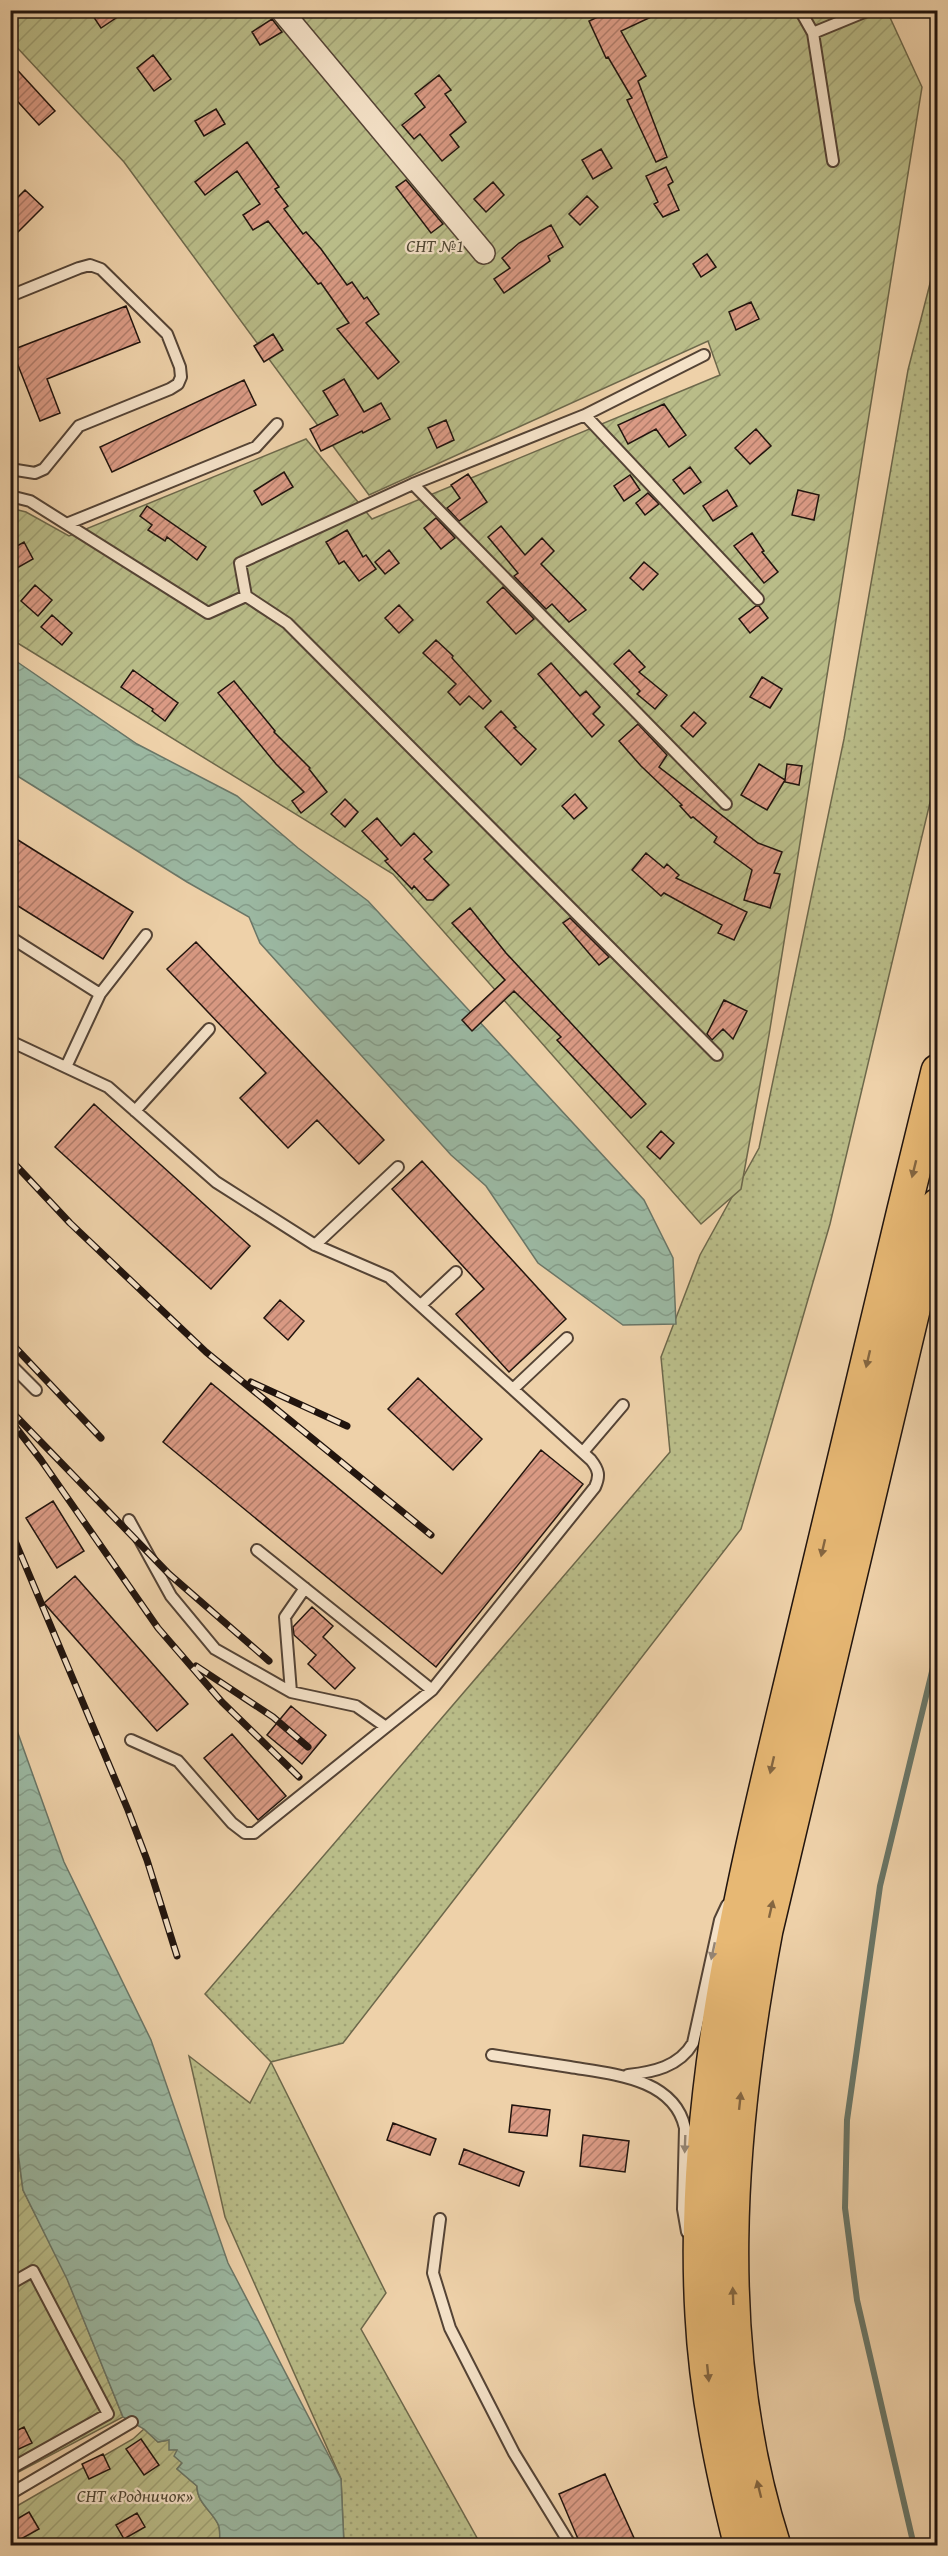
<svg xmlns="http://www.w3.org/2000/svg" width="948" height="2556" font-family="'Gentium Book Plus',serif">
	<defs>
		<pattern id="grass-dots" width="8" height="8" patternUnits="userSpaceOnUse" patternTransform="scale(1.5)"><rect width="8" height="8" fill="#b9bc88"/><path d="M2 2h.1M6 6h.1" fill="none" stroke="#9fa174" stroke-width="1.8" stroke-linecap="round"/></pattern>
		<pattern id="garden-furrows" width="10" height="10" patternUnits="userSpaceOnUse" patternTransform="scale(1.5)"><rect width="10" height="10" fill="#b9bc88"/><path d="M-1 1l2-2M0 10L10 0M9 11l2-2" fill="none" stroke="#9fa174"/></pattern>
		<pattern id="water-waves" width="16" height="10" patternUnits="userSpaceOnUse" patternTransform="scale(1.5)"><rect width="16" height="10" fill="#9bb8a2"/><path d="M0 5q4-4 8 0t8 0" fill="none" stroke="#859d8a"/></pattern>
		<pattern id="building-hatch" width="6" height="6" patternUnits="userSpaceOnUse" patternTransform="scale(1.5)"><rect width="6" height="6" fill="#da9a84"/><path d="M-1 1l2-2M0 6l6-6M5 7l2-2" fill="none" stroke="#b07c6a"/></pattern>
	</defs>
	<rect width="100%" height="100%" fill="#eed1a9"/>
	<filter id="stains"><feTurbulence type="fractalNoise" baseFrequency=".00333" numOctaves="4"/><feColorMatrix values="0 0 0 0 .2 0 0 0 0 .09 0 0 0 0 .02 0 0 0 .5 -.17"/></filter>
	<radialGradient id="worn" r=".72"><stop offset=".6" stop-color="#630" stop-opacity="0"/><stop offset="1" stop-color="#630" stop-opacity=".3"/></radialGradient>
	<!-- grass -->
	<path fill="url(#grass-dots)" stroke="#6d684b" stroke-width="1.5" d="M937,256V773L830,1224L741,1529L343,2043L271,2062L386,2293L361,2329L481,2545H344L341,2479L225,2217L189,2056L250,2103L271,2062L205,1994L670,1452L661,1357L700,1255L759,1148L844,739L908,370Z"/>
	<!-- garden -->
	<path fill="url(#garden-furrows)" stroke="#6d684b" stroke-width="1.5" d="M11,10L887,11L922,87L769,1035L741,1189L701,1224L393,874L11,639L10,508L26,512L69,536L306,439L372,519L720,375L708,341L369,495L124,162L11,41Z
		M10,2131L18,2152L23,2190L67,2278L123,2417L11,2476Z
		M144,2429L158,2442L169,2440L177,2450L182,2463L177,2469L197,2486C197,2503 211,2510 218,2524C221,2529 219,2537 220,2543L222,2545H11L10,2510L133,2439Z"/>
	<!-- water -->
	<path fill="url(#water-waves)" stroke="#6a7667" stroke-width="1.5" d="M10,657L137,744L237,796L298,848L368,901L644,1200L673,1258L676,1324L623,1325L538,1263L486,1186L451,1155L260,943L249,917L187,882L11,772Z
		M10,1711L64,1862L151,2040L228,2263L341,2479L344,2545L222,2546L220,2543C219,2537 221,2530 218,2524C211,2510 197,2503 197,2486L177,2469L182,2463L174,2456L177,2450H169V2440L158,2442L144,2429L123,2417L67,2279L23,2190L18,2152L10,2131Z"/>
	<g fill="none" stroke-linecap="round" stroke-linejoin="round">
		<!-- stream -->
		<path stroke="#6a7667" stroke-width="6" d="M914,2546L857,2300L845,2208L847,2120L880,1886L938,1647"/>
	</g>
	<!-- building -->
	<path fill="url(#building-hatch)" stroke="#21140e" stroke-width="1.5" d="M89,10H128L101,28Z
		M613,10H666L621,31L646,76L638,81L667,157L656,162L627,100L632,98L608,57L606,58L589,21Z
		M272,19L282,32L260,45L252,32Z
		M153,55L171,79L154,91L137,68Z
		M10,62L55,111L39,125L10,93Z
		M439,75L451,90L445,94L466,122L450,135L459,147L442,161L420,134L414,139L402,125L425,107L415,94Z
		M216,109L225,124L204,136L195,121Z
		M247,142L279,187L275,189L288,206L284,209L303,234L306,232L321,249L347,285L352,282L364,299L367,297L379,314L366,323L399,362L378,379L337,329L349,323L321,283L318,284L268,221L253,230L243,215L260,204L237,171L205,195L195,182Z
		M601,149L612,168L593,179L582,160Z
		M666,167L673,182L668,185L679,210L663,217L654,204L658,202L646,176Z
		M406,180L443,224L431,233L396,187Z
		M493,182L504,195L486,212L474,199Z
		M25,190L43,207L10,240V205Z
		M587,196L598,207L580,225L569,214Z
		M551,225L563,247L548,256L550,261L504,293L494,279L510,268L502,258L519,243Z
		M707,254L716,267L701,277L693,264Z
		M751,302L759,319L736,330L729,312Z
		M126,306L140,342L47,379L60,413L40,421L12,350Z
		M273,334L283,350L264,362L254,346Z
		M344,379L364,412L381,403L390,419L363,433L362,431L321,451L310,429L338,415L323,391Z
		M244,380L256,405L112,472L100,447Z
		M664,404L686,435L669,447L656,429L628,444L618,425Z
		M446,420L454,440L437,448L428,428Z
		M756,429L771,446L750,464L735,448Z
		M690,467L701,482L684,494L673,480Z
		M284,472L293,487L262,505L254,491Z
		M468,474L487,502L459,521L447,508L460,498L451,485Z
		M630,475L640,490L624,501L614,486Z
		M727,490L737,506L713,521L703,506Z
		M798,490L819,495L814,520L792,515Z
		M648,493L659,504L645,515L636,503Z
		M147,506L206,547L197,560L167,537L165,541L148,530L152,525L140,516Z
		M436,518L455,538L441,549L424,528Z
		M501,526L525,555L542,538L554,551L541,564L586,610L569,622L552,604L546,609L514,576L518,573L488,537Z
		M347,530L363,557L366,555L376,569L359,581L344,561L339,564L326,542Z
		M752,533L764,551L762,552L778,572L764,583L734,546Z
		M24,542L33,559L10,572V550Z
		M389,550L399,563L385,574L375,562Z
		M644,562L658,574L643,590L630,578Z
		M35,585L52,600L38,616L21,601Z
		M503,587L534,619L516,634L487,602Z
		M399,605L413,620L399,633L385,618Z
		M756,606H759L768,618L750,633L739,619Z
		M52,615L72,633L62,645L41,627Z
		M436,640L453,656L452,658L491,701L483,709L469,696L460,705L448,692L456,684L423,653Z
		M629,650L645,667L639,672L667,695L655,709L637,694L640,691L614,664Z
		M551,663L580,696L586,691L600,707L593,714L604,725L592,737L538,674Z
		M133,670L178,703L165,721L152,711L153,709L121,687Z
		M762,677L782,689L770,708L750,697Z
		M234,681L275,731L274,732L310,768L309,769L327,792L301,813L292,801L304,792L276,764L218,693Z
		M501,711L516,727L514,728L536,749L521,765L485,727Z
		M694,712L706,723L693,737L681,726Z
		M638,724L667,755L659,767L758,843L782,852L774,873L780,874L770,908L744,900L752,870L714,842L717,837L693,817L691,818L680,806L682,805L641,766L619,741Z
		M759,764L785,780L787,764L802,766L799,785L785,782V780L767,810L741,795Z
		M575,794L587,808L574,819L562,806Z
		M345,799L358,812L345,827L331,814Z
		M377,818L401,846L414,833L432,852L424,859L449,885L433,900H427L414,886L412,889L385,861L388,859L362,831Z
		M10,835L133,912L103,959L10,901Z
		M646,853L664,868L667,864L679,875L676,878L747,912L734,940L718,933L722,925L664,893L661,896L632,870Z
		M470,908L506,953L646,1104L631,1118L557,1040L561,1037L514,991L472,1031L462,1020L505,980L452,923Z
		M570,918L609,957L599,965L563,923Z
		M196,942L384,1140L359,1164L317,1120L288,1148L240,1098L266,1073L167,969Z
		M724,1000L747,1011L733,1039L723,1029L712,1040L707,1034Z
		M94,1104L250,1246L211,1289L55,1147Z
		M661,1131L674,1143L660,1159L647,1147Z
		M422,1161L566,1319L509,1372L456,1314L484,1289L392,1189Z
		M280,1300L304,1321L288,1340L264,1318Z
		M418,1378L482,1439L453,1470L388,1409Z
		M211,1383L442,1574L541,1450L583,1484L436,1667L163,1442Z
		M53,1501L84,1551L57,1568L26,1518Z
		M75,1576L188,1704L157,1731L44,1603Z
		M312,1607L333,1626L323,1637L355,1668L335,1689L308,1664L316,1655L294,1635L293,1627Z
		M291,1706L326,1735L302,1764L267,1735Z
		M232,1734L286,1796L258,1820L204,1758Z
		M512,2105L550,2110L547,2136L509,2132Z
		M393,2123L436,2139L430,2155L387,2140Z
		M583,2135L629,2141L625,2172L580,2166Z
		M464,2149L524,2172L519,2186L459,2164Z
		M24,2427L32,2443L10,2453V2434Z
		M141,2439L159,2465L144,2475L126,2449Z
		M103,2454L110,2469L89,2479L82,2464Z
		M605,2474L634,2538L617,2546H581L559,2494Z
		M29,2512L39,2529L10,2545V2523Z
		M137,2513L145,2527L124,2539L116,2525Z"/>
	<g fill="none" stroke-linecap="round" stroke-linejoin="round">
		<defs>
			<path id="lane" d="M800,10L813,33L833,161
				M813,33L869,10
				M10,296L79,268L90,265L101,269L167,334L180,367L181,377L178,384L170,389L79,426L44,469L35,473L10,469
				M704,355L585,415L413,484L240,563L246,596L287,623L717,1055
				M585,415L758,599
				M413,484L726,804
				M10,496L30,501L208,613L246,596
				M69,523L256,447L277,424
				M10,937L100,994
				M10,1041L108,1087L216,1182L315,1245L389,1277L591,1460C599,1470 600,1476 595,1487L432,1690L254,1833H245L232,1823L178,1761L131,1740
				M66,1067L100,994L146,935
				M135,1111L209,1029
				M315,1245L398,1167
				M421,1305L456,1272
				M10,1364L36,1390
				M513,1389L567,1338
				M583,1452L623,1405
				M129,1520L171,1596L215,1649L291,1692L356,1706L386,1727
				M257,1550L432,1690
				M291,1692L285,1617L305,1588
				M492,2055C518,2059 544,2063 570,2067C612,2074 674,2078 685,2128L683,2209L687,2232
				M628,2075C653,2072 679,2067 693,2043L720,1920L727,1905
				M440,2219L433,2273L450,2328L514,2453L571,2546
				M10,2284L33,2271L108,2414L10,2469
				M10,2494L132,2422"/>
			<path id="street" d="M281,10L484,253"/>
			<path id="primary" d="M741,2546C722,2470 706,2393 702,2315C689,2087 748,1864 800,1645C845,1453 891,1262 938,1071
				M774,2546C710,2347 728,2131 766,1930L938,1205"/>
		</defs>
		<!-- lane casing -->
		<use href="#lane" stroke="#544335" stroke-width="14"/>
		<!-- street casing -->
		<use href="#street" stroke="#544335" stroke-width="24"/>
		<!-- primary casing -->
		<use href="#primary" stroke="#21140e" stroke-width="36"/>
		<!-- lane -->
		<use href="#lane" stroke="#f4e1c7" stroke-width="10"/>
		<!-- street -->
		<use href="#street" stroke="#f4e1c7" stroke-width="21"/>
		<!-- primary -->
		<use href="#primary" stroke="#e7b874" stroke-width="33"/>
		<defs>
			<path id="rail" d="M10,1159L70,1223L206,1352L431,1535
				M10,1342L101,1438
				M251,1382L347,1426
				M10,1410L169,1574L269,1661
				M10,1420L41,1460L158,1628L222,1702L299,1777
				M10,1529L128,1810L147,1860L177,1956
				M196,1666L273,1717L308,1747"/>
		</defs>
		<!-- rail casing -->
		<use href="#rail" stroke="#21140e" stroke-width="7"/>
		<!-- rail -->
		<use href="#rail" stroke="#f4e1c7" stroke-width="4.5" stroke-dasharray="14" stroke-linecap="butt"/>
	</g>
	<!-- one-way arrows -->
	<defs><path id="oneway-solid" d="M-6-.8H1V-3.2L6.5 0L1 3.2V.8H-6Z" transform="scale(1.5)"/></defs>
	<g fill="#846641">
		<use href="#oneway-solid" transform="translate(914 1169) rotate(104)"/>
		<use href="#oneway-solid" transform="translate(868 1359) rotate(103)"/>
		<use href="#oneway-solid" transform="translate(823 1548) rotate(103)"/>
		<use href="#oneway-solid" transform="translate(772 1765) rotate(103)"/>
		<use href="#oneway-solid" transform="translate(771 1909) rotate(-77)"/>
		<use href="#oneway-solid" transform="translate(740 2101) rotate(-84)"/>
		<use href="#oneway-solid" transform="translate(733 2296) rotate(-92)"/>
		<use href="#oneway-solid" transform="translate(708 2373) rotate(84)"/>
		<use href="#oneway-solid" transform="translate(759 2489) rotate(-104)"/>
	</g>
	<g fill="#958574">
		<use href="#oneway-solid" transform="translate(713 1951) rotate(102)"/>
		<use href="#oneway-solid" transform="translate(685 2144) rotate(92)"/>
	</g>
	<g text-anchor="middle" stroke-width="4.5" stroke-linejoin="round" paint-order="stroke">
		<!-- park labels -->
		<g font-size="18" font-style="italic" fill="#4f4633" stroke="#f4e1c7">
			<text x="435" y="252">СНТ №1</text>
			<text x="135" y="2502">СНТ «Родничок»</text>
		</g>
	</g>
	<!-- margin -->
	<rect width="948" height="2556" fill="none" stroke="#eed1a9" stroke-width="36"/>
	<rect x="12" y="12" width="924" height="2532" fill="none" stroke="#21140e" stroke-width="3"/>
	<rect x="18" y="18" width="912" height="2520" fill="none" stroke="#21140e" stroke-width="1.5"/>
	<rect width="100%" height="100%" filter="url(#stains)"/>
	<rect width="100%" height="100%" fill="url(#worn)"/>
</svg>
